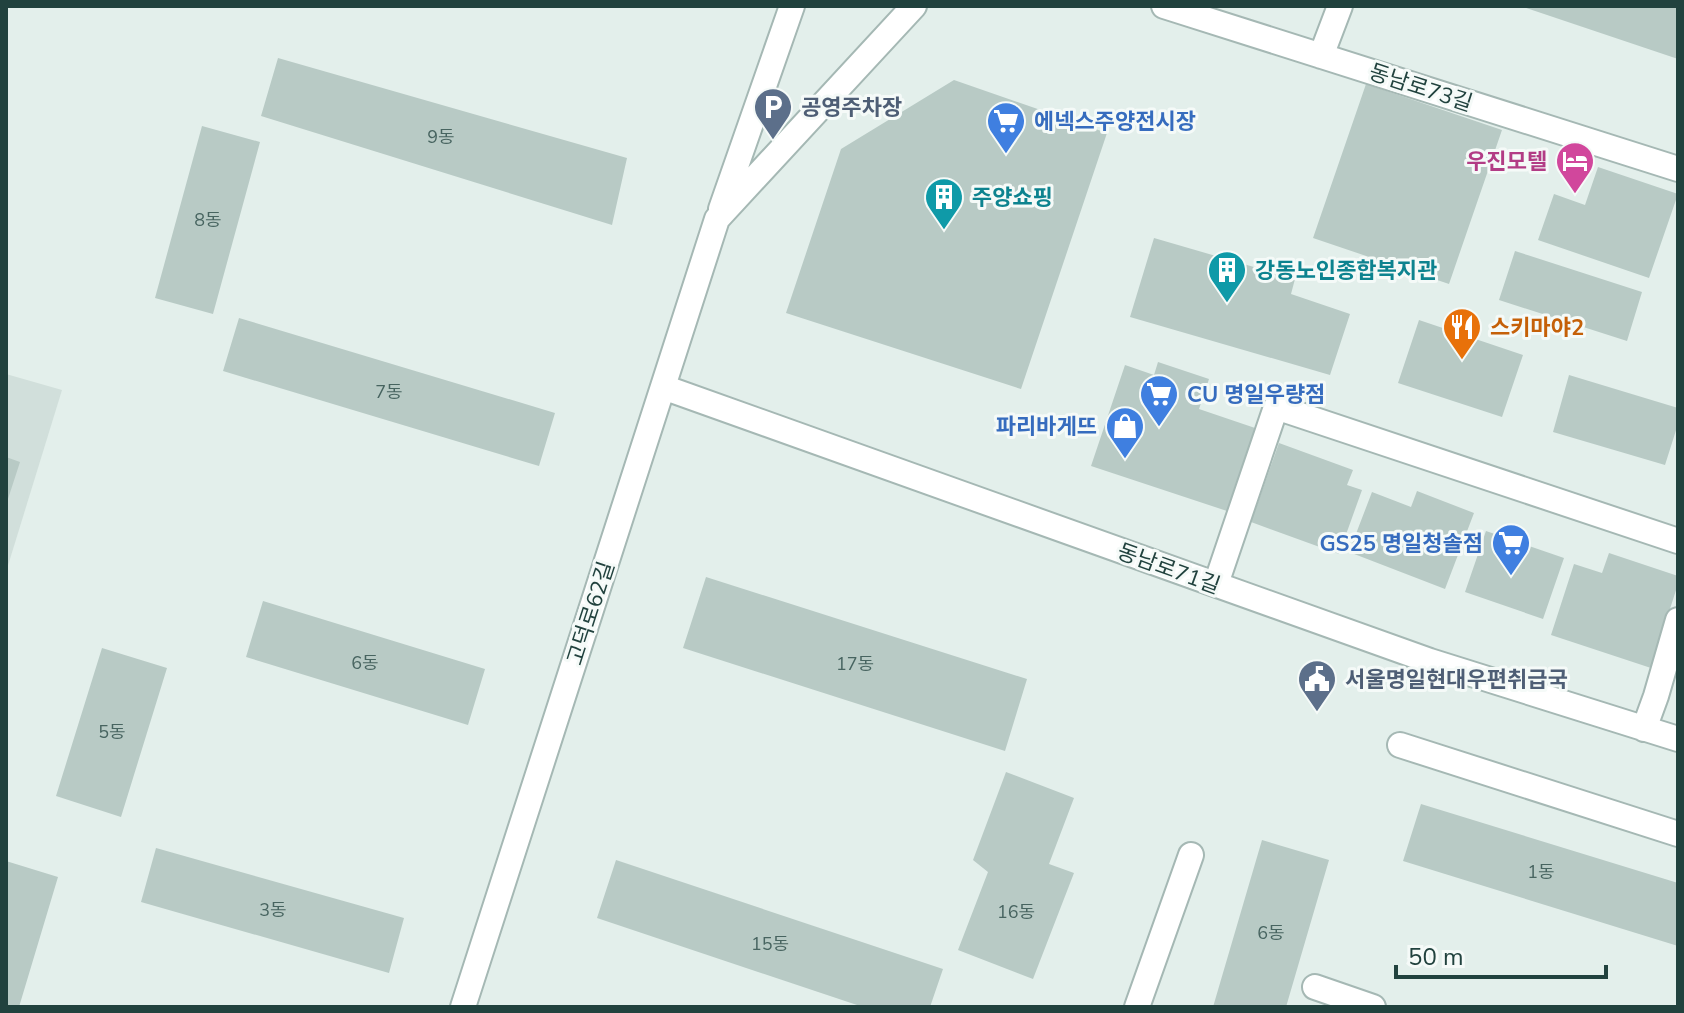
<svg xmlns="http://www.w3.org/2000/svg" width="1684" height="1013" font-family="'Nunito Sans','Noto Sans KR',sans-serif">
	<rect width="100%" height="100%" fill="#e3efeb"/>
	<!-- built -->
	<path fill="#d1dfdb" d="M6,374L62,390L6,572Z"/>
	<!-- building -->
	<path fill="#b8cac5" d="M1678,6V59L1523,7V6Z
		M278,58L627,158L612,225L261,116Z
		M954,80L1107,133L1021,389L786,313L841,149Z
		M1366,84L1502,130L1449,284L1313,238Z
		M202,126L260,142L213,314L155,298Z
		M1598,167L1678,194L1649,278L1538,240L1554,194L1585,205Z
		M1154,238L1295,279L1291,294L1350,314L1330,375L1130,317Z
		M1515,251L1642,292L1627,341L1499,300Z
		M239,318L555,413L539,466L223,371Z
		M1419,320L1523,355L1502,417L1398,383Z
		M1158,362L1209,379L1199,409L1258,429L1230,512L1091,466L1125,365L1154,375Z
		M1569,375L1678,408V424L1665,465L1553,432Z
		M1279,443L1353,470L1347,485L1362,490L1339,554L1251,522Z
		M6,457L20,462L7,502H6Z
		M1417,491L1474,513L1445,589L1349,552L1372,492L1411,507Z
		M1486,531L1564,558L1543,619L1465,592Z
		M1609,553L1678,576V584L1651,668L1551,635L1574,564L1602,573Z
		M706,577L1027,679L1005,751L683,648Z
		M263,601L485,669L468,725L246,657Z
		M102,648L167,668L121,817L56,796Z
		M1006,772L1074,798L1049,864L1074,873L1033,979L958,950L988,872L973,860Z
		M1421,804L1678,883V946L1403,861Z
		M1262,840L1329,860L1286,1007H1213Z
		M156,848L404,918L389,973L141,902Z
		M616,860L943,969L930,1007H863L597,918Z
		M6,861L58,877L19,1007H6Z"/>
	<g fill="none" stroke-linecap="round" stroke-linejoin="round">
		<defs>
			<path id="minor" d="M1164,6L1678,169
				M1321,56L1340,6
				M721,209L792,6
				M663,387L1430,661L1678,739
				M1216,584L1276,407L1678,541
				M1644,729L1656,696L1678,620
				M1400,745L1678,834
				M1315,987L1373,1007
				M463,1007L717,219L914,6
				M1137,1007L1191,855"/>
		</defs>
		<!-- minor casing -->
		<use href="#minor" stroke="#a5b8b4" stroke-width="28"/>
		<!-- minor -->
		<use href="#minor" stroke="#fff" stroke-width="24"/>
	</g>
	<!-- icons -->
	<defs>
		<symbol id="parking-pin" viewBox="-11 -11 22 30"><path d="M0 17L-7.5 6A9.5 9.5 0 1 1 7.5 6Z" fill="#5c6f8a" stroke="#f5faf8"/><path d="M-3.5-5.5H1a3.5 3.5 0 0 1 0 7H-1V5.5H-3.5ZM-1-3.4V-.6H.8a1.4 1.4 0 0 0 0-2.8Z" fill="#fff"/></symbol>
		<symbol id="supermarket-pin" viewBox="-11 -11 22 30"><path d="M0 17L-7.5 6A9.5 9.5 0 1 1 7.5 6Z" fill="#3f7fe0" stroke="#f5faf8"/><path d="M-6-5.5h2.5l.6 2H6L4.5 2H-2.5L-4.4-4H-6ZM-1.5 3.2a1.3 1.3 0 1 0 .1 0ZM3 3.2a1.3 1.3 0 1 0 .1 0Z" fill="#fff"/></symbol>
		<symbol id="hotel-pin" viewBox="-11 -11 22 30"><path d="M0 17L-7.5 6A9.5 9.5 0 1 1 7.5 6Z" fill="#d1479c" stroke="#f5faf8"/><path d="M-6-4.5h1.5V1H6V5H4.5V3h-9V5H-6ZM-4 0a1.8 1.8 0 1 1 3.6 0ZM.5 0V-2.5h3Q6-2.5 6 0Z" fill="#fff"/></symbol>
		<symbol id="building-pin" viewBox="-11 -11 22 30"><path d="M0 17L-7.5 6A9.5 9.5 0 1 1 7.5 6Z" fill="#0f9aa8" stroke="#f5faf8"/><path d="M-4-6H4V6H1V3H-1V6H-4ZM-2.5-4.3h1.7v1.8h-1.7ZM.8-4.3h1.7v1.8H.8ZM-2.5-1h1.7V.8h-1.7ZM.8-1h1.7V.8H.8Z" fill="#fff"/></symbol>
		<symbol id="restaurant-pin" viewBox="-11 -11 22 30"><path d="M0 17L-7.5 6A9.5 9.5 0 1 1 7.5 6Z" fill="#e8710a" stroke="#f5faf8"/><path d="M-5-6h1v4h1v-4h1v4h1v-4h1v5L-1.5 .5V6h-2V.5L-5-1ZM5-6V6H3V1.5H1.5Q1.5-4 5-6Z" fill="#fff"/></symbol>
		<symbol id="shop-pin" viewBox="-11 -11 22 30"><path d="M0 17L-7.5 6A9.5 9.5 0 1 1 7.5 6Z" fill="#3f7fe0" stroke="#f5faf8"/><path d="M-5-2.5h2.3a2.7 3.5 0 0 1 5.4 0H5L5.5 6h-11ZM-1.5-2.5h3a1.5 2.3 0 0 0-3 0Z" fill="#fff"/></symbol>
		<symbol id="civic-pin" viewBox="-11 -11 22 30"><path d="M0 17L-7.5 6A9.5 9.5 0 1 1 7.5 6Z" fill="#5c6f8a" stroke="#f5faf8"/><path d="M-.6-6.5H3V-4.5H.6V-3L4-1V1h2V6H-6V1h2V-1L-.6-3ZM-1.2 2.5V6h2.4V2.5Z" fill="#fff"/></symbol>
	</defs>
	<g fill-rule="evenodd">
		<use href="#parking-pin" x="751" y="85" width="44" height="60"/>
		<use href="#supermarket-pin" x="984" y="99" width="44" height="60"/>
		<use href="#hotel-pin" x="1553" y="139" width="44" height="60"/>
		<use href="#building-pin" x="922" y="175" width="44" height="60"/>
		<use href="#building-pin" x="1205" y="248" width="44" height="60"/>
		<use href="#restaurant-pin" x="1440" y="305" width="44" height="60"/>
		<use href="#supermarket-pin" x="1137" y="372" width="44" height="60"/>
		<use href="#shop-pin" x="1103" y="404" width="44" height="60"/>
		<use href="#supermarket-pin" x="1489" y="521" width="44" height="60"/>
		<use href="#civic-pin" x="1295" y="657" width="44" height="60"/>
	</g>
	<g text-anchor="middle" stroke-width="6" stroke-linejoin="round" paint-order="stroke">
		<!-- number labels -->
		<g font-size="18" fill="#476460">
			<text x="441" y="143">9동</text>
			<text x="208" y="226">8동</text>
			<text x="389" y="398">7동</text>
			<text x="365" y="669">6동</text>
			<text x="855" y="670">17동</text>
			<text x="112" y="738">5동</text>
			<text x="1541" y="878">1동</text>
			<text x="273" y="916">3동</text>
			<text x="1016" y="918">16동</text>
			<text x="1271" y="939">6동</text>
			<text x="770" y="950">15동</text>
		</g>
		<!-- street labels -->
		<g font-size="22" fill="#21423e" stroke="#f5faf8">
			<text transform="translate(1421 87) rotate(18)" y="8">동남로73길</text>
			<text transform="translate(1169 568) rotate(20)" y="8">동남로71길</text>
			<text transform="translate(590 613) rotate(-72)" y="8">고덕로62길</text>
		</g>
		<!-- service labels -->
		<g font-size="22" font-weight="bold" fill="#4e5e75" stroke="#f5faf8" text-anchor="start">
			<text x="801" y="115">공영주차장</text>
			<text x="1345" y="687">서울명일현대우편취급국</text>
		</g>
		<!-- shop labels -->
		<g font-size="22" font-weight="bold" fill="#366cbe" stroke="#f5faf8" text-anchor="start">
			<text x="1034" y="129">에넥스주양전시장</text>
			<text x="1187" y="402">CU 명일우량점</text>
			<text x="1097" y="434" text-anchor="end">파리바게뜨</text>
			<text x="1483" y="551" text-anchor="end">GS25 명일청솔점</text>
		</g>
		<!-- hotel labels -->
		<g font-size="22" font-weight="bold" fill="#b23c85" stroke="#f5faf8" text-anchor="end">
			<text x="1547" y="169">우진모텔</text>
		</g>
		<!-- culture labels -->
		<g font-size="22" font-weight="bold" fill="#0d838f" stroke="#f5faf8" text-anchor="start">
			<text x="972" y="205">주양쇼핑</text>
			<text x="1255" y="278">강동노인종합복지관</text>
		</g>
		<!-- food labels -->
		<g font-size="22" font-weight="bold" fill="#c56008" stroke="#f5faf8" text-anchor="start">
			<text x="1490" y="335">스키마야2</text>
		</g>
	</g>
	<!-- border -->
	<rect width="1684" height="1013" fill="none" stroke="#21423e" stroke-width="16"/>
	<!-- scale -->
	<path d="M1396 965v12h210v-12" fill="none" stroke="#21423e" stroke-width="4"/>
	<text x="1408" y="965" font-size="24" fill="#21423e" stroke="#f5faf8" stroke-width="6" paint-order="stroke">50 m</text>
</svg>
